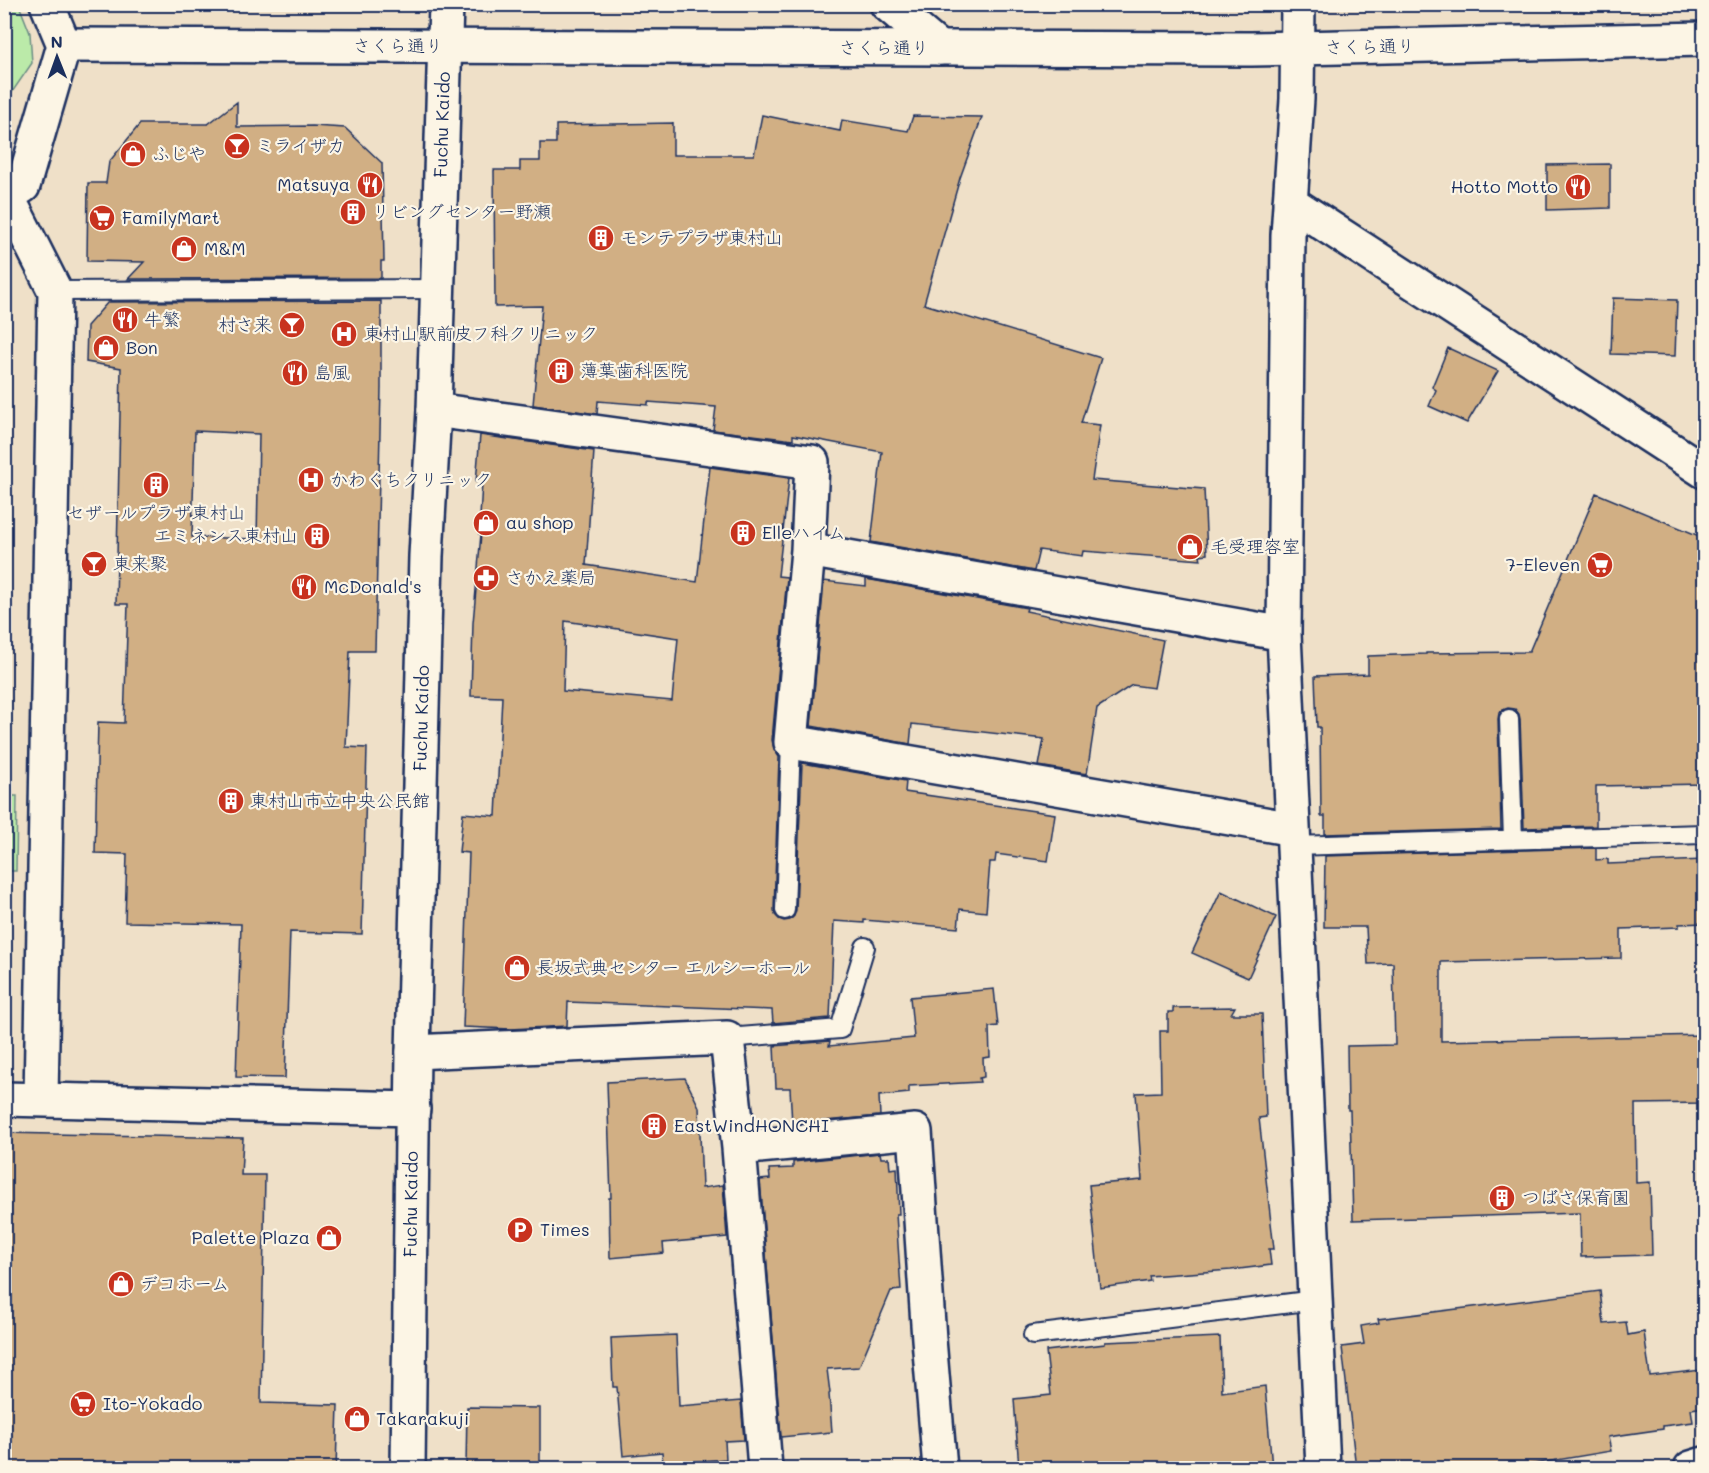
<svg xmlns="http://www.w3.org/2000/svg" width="1709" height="1473" font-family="Mali,'Klee One',sans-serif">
	<rect width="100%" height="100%" fill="#efe0c8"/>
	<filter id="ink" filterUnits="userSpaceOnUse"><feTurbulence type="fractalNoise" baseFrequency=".0167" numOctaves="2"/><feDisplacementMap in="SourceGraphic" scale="12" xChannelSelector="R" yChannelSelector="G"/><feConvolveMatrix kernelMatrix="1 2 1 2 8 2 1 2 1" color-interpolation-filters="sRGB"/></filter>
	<g filter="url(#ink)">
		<!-- green -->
		<path fill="#bbeaa9" stroke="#6b8c84" stroke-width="1.5" d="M5,4L19,5L30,33L32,63L10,95L5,106V75L11,64V33L10,28L5,21Z
			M5,796H17L16,871H5Z"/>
		<!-- building -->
		<path fill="#d1af84" stroke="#1b2f5e" stroke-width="1.5" fill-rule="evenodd" d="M237,102V127L313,126L345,128L382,163L384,261H381V278L128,279L144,262L87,261L88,183H106L109,162L140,124H208Z
			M762,115L840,131L842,120L908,131L913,116L982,117L960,178L924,304L1101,358L1081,423L1100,425L1092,480L1204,489L1207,554L1200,555L1201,560L1083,551L1082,556L1039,550L1034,571L871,542L882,452L793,435V440L713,430L716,407L648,402V405L598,401L597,414L533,405L542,306L495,307L494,170H520V161H540V143H556V125L673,123V155H754Z
			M1610,164V208L1547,210V165Z
			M1613,298L1677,300L1675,356L1611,354Z
			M381,301V388L375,651H350L346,747L367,748L362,934L290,932L285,1078L236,1077L241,924L125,922L127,854L95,853L98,722L124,723L128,604H116L121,368L86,362L87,326L108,302ZM195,431L259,434L257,539L192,537Z
			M1448,348L1498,371L1467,423L1429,406L1436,390L1432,387Z
			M480,435L594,451L586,565L697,582L710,467L789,478L778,576L787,577L772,740L774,749L779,757L774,910L775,915L779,919L784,921L790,920L794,916L796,910L802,763L906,781L905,792L1055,814L1048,861L996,854L995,862H990L986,912L960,909L958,928L864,920V923L834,921L830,1018L773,1023L772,1010L568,1002L567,1026L511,1029L463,1027L469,853L459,852L463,813L496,816L502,697L471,696L473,623L481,534H479L482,483L476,482ZM565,621L678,638L672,701L563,691Z
			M1596,493L1704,538V784L1596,786V826L1524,828L1520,719L1519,714L1515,709L1508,708L1503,710L1499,713L1498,719L1501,829L1325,834V816H1321L1320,727H1317L1315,676L1368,674V656L1426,654V653L1529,652Z
			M866,579L1027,608L1026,611L1163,640L1154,688L1132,685L1097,708L1087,774L1039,766L1044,739L912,724L910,744L811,726L824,581L866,586Z
			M1596,848V860L1608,859V864L1704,860V923L1679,924V927L1621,929V958L1441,962V1041L1704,1035V1103L1635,1104L1636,1183L1650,1182L1652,1255L1581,1257L1580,1213L1353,1220L1350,1110H1348L1347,1046L1395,1045L1393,963L1368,964L1366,927H1324L1325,856Z
			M1221,891L1276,917L1248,978L1192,953Z
			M994,989L998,1026L989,1027L990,1057L983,1058L984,1077L979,1078L980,1082L909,1086V1093L879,1096L880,1116L792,1124L790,1088H776L774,1046L830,1041L829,1046L914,1038L910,997Z
			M1235,1007L1231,1014H1262L1266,1117L1259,1118L1274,1249H1269L1271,1265L1231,1270L1149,1276L1150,1281L1100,1288L1089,1185L1142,1180L1136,1093L1161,1092L1160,1031H1168V1012H1173V1008Z
			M685,1078L699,1107L702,1188L723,1185L727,1237L663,1243L664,1253L610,1258L609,1198H611L607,1082Z
			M4,1133L243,1138L241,1175H265L261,1403L338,1405L336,1468H4Z
			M880,1153L881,1158H889L890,1169L897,1168L899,1214H896L901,1290L891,1291L859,1367L827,1369L830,1393L829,1394L832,1432L781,1437L760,1180L770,1179L769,1169L793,1168V1162Z
			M1600,1291L1604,1324L1626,1322L1628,1335L1644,1332L1650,1376L1701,1370L1704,1407L1691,1409L1693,1422L1663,1426V1429L1608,1437L1611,1451L1510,1468H1356L1342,1347L1364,1344L1361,1326L1379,1323L1378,1319Z
			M676,1335L679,1406L741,1401L744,1440L725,1441L726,1459L663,1464L662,1452L623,1456L617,1387H613L611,1338Z
			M1220,1337L1222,1392L1265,1386L1272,1468H1019L1014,1399L1051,1395L1046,1351L1105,1344V1342Z
			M467,1407L540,1408V1468H466Z"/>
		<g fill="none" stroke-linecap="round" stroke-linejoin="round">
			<defs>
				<path id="lane" d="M55,291L438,289
					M1509,719L1513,840
					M1293,846L1704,834
					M785,910L791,742
					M727,1038L840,1029L865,947
					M1033,1335L1315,1300"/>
				<path id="street" d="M887,4L939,48
					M1298,4L1297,99L1288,235L1284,634L1323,1468
					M4,196H7L23,186L64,45L47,4
					M7,196L55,291L41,1099
					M1290,202L1704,471
					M434,410L812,462L808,550L791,742L1293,829
					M808,550L1284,634
					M413,1052L727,1038L739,1148
					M4,1099L413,1109
					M765,1468L739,1148L915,1131L929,1339L940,1468"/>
				<path id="secondary" d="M64,45L1251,49L1704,39
					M1691,1468L1704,1464"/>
				<g id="primary">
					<path id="s1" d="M408,1468L413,1052L426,556L434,410L446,4"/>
				</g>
			</defs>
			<!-- lane casing -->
			<use href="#lane" stroke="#1b2f5e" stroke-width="22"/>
			<!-- street casing -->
			<use href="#street" stroke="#1b2f5e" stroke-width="38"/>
			<!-- secondary casing -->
			<use href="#secondary" stroke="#1b2f5e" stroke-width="38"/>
			<!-- primary casing -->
			<use href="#primary" stroke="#1b2f5e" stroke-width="38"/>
			<!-- lane -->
			<use href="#lane" stroke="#fcf5e5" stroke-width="18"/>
			<!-- street -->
			<use href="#street" stroke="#fcf5e5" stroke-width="33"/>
			<!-- secondary -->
			<use href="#secondary" stroke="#fcf5e5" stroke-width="33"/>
			<!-- primary -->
			<use href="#primary" stroke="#fcf5e5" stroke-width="33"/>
		</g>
	</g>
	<!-- icons -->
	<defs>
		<symbol id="bar-disc" viewBox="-11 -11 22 22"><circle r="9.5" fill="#c8321e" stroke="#fcf5e5"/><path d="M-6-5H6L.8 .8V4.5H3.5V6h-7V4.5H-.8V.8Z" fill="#fff"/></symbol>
		<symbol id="shop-disc" viewBox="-11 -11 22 22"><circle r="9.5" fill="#c8321e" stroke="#fcf5e5"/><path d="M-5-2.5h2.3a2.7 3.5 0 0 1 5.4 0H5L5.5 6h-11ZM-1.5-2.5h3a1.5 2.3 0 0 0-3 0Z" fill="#fff"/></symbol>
		<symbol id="restaurant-disc" viewBox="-11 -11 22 22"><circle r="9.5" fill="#c8321e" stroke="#fcf5e5"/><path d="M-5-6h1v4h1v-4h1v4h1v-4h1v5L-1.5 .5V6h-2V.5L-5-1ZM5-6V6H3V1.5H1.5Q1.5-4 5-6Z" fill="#fff"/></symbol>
		<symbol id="building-disc" viewBox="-11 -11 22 22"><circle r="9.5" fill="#c8321e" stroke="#fcf5e5"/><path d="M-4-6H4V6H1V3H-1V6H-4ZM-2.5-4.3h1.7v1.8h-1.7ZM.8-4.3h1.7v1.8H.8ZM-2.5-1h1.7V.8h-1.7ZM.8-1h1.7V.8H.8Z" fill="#fff"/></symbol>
		<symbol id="supermarket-disc" viewBox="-11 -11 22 22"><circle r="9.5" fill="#c8321e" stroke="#fcf5e5"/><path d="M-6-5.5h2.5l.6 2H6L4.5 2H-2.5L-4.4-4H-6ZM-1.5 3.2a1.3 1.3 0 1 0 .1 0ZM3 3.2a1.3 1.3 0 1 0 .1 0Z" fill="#fff"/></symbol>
		<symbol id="hospital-disc" viewBox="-11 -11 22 22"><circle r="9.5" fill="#c8321e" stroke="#fcf5e5"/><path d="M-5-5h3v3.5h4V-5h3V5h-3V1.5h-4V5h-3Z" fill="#fff"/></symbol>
		<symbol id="pharmacy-disc" viewBox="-11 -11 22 22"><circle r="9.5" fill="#c8321e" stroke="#fcf5e5"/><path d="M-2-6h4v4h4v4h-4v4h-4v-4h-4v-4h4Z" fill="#fff"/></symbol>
		<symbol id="parking-disc" viewBox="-11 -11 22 22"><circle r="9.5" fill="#c8321e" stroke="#fcf5e5"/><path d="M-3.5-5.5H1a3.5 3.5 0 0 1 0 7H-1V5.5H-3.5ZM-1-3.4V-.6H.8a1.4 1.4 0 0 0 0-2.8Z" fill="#fff"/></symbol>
	</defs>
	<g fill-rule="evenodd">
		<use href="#bar-disc" x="222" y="131" width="30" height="30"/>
		<use href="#shop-disc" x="118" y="139" width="30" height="30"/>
		<use href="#restaurant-disc" x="355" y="170" width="30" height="30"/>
		<use href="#restaurant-disc" x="1563" y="172" width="30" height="30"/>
		<use href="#building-disc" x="338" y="197" width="30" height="30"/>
		<use href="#supermarket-disc" x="87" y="203" width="30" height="30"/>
		<use href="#building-disc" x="586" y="223" width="30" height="30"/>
		<use href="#shop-disc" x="169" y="234" width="30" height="30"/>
		<use href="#restaurant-disc" x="110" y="305" width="30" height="30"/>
		<use href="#bar-disc" x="277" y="310" width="30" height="30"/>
		<use href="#hospital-disc" x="329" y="319" width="30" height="30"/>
		<use href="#shop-disc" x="91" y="333" width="30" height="30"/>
		<use href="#building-disc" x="546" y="356" width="30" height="30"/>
		<use href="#restaurant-disc" x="280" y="358" width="30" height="30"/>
		<use href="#hospital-disc" x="296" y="465" width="30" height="30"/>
		<use href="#building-disc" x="141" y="470" width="30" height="30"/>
		<use href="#shop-disc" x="471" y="508" width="30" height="30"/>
		<use href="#building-disc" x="728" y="518" width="30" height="30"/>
		<use href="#building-disc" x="302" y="521" width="30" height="30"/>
		<use href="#shop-disc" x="1175" y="532" width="30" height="30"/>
		<use href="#bar-disc" x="79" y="549" width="30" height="30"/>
		<use href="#supermarket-disc" x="1585" y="550" width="30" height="30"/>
		<use href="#pharmacy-disc" x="471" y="563" width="30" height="30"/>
		<use href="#restaurant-disc" x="289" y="572" width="30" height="30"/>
		<use href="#building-disc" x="216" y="786" width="30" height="30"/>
		<use href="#shop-disc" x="502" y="953" width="30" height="30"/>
		<use href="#building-disc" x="639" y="1111" width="30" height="30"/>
		<use href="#building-disc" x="1487" y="1183" width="30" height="30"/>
		<use href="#parking-disc" x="505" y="1215" width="30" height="30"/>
		<use href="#shop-disc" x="314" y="1223" width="30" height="30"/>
		<use href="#shop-disc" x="106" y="1269" width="30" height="30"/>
		<use href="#supermarket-disc" x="68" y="1389" width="30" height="30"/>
		<use href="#shop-disc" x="342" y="1404" width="30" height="30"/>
	</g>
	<g text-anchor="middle" stroke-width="4.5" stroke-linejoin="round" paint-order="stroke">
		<!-- street labels -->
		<g font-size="18" fill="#1b2f5e" stroke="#fcf5e5">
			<text x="398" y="52">さくら通り</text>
			<text transform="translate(1370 47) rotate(-1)" y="6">さくら通り</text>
			<text x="884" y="54">さくら通り</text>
			<text dy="6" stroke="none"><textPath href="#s1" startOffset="1344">Fuchu Kaido</textPath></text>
			<text dy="6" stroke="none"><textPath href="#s1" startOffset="750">Fuchu Kaido</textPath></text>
			<text dy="6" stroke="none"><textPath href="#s1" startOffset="264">Fuchu Kaido</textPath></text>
		</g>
		<!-- poi labels -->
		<g font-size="18" fill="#1b2f5e" stroke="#fcf5e5" text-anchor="start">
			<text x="256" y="152">ミライザカ</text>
			<text x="152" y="160">ふじや</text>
			<text x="350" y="191" text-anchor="end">Matsuya</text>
			<text x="1558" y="193" text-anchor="end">Hotto Motto</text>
			<text x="372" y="218">リビングセンター野瀬</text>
			<text x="122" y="224">FamilyMart</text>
			<text x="620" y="244">モンテプラザ東村山</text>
			<text x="204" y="255">M&amp;M</text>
			<text x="144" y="326">牛繁</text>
			<text x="272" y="331" text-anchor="end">村さ来</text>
			<text x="364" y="340">東村山駅前皮フ科クリニック</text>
			<text x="126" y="354">Bon</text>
			<text x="580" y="377">薄葉歯科医院</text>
			<text x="314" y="379">島風</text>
			<text x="330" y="486">かわぐちクリニック</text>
			<text x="156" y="519" text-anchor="middle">セザールプラザ東村山</text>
			<text x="506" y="529">au shop</text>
			<text x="762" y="539">Elleハイム</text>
			<text x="298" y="542" text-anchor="end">エミネンス東村山</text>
			<text x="1210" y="553">毛受理容室</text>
			<text x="113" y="570">東来聚</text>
			<text x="1580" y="571" text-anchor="end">7-Eleven</text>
			<text x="506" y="584">さかえ薬局</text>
			<text x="324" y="593">McDonald's</text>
			<text x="250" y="807">東村山市立中央公民館</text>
			<text x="536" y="974">長坂式典センター エルシーホール</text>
			<text x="674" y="1132">EastWindHONCHI</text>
			<text x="1522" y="1204">つばさ保育園</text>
			<text x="540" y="1236">Times</text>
			<text x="310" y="1244" text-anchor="end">Palette Plaza</text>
			<text x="140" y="1290">デコホーム</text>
			<text x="103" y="1410">Ito-Yokado</text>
			<text x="376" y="1425">Takarakuji</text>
		</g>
	</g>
	<!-- margin -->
	<rect width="1709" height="1473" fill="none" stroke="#fcf5e5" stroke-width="24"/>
	<rect x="12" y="12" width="1685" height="1449" fill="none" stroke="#1b2f5e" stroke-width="2" filter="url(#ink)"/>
	<!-- north arrow -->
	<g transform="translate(57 57) rotate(359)" stroke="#fcf5e5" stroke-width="4.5" paint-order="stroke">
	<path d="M0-4.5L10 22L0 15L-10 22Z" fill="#1b2f5e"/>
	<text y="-9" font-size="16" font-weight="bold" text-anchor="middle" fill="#1b2f5e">N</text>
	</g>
</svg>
